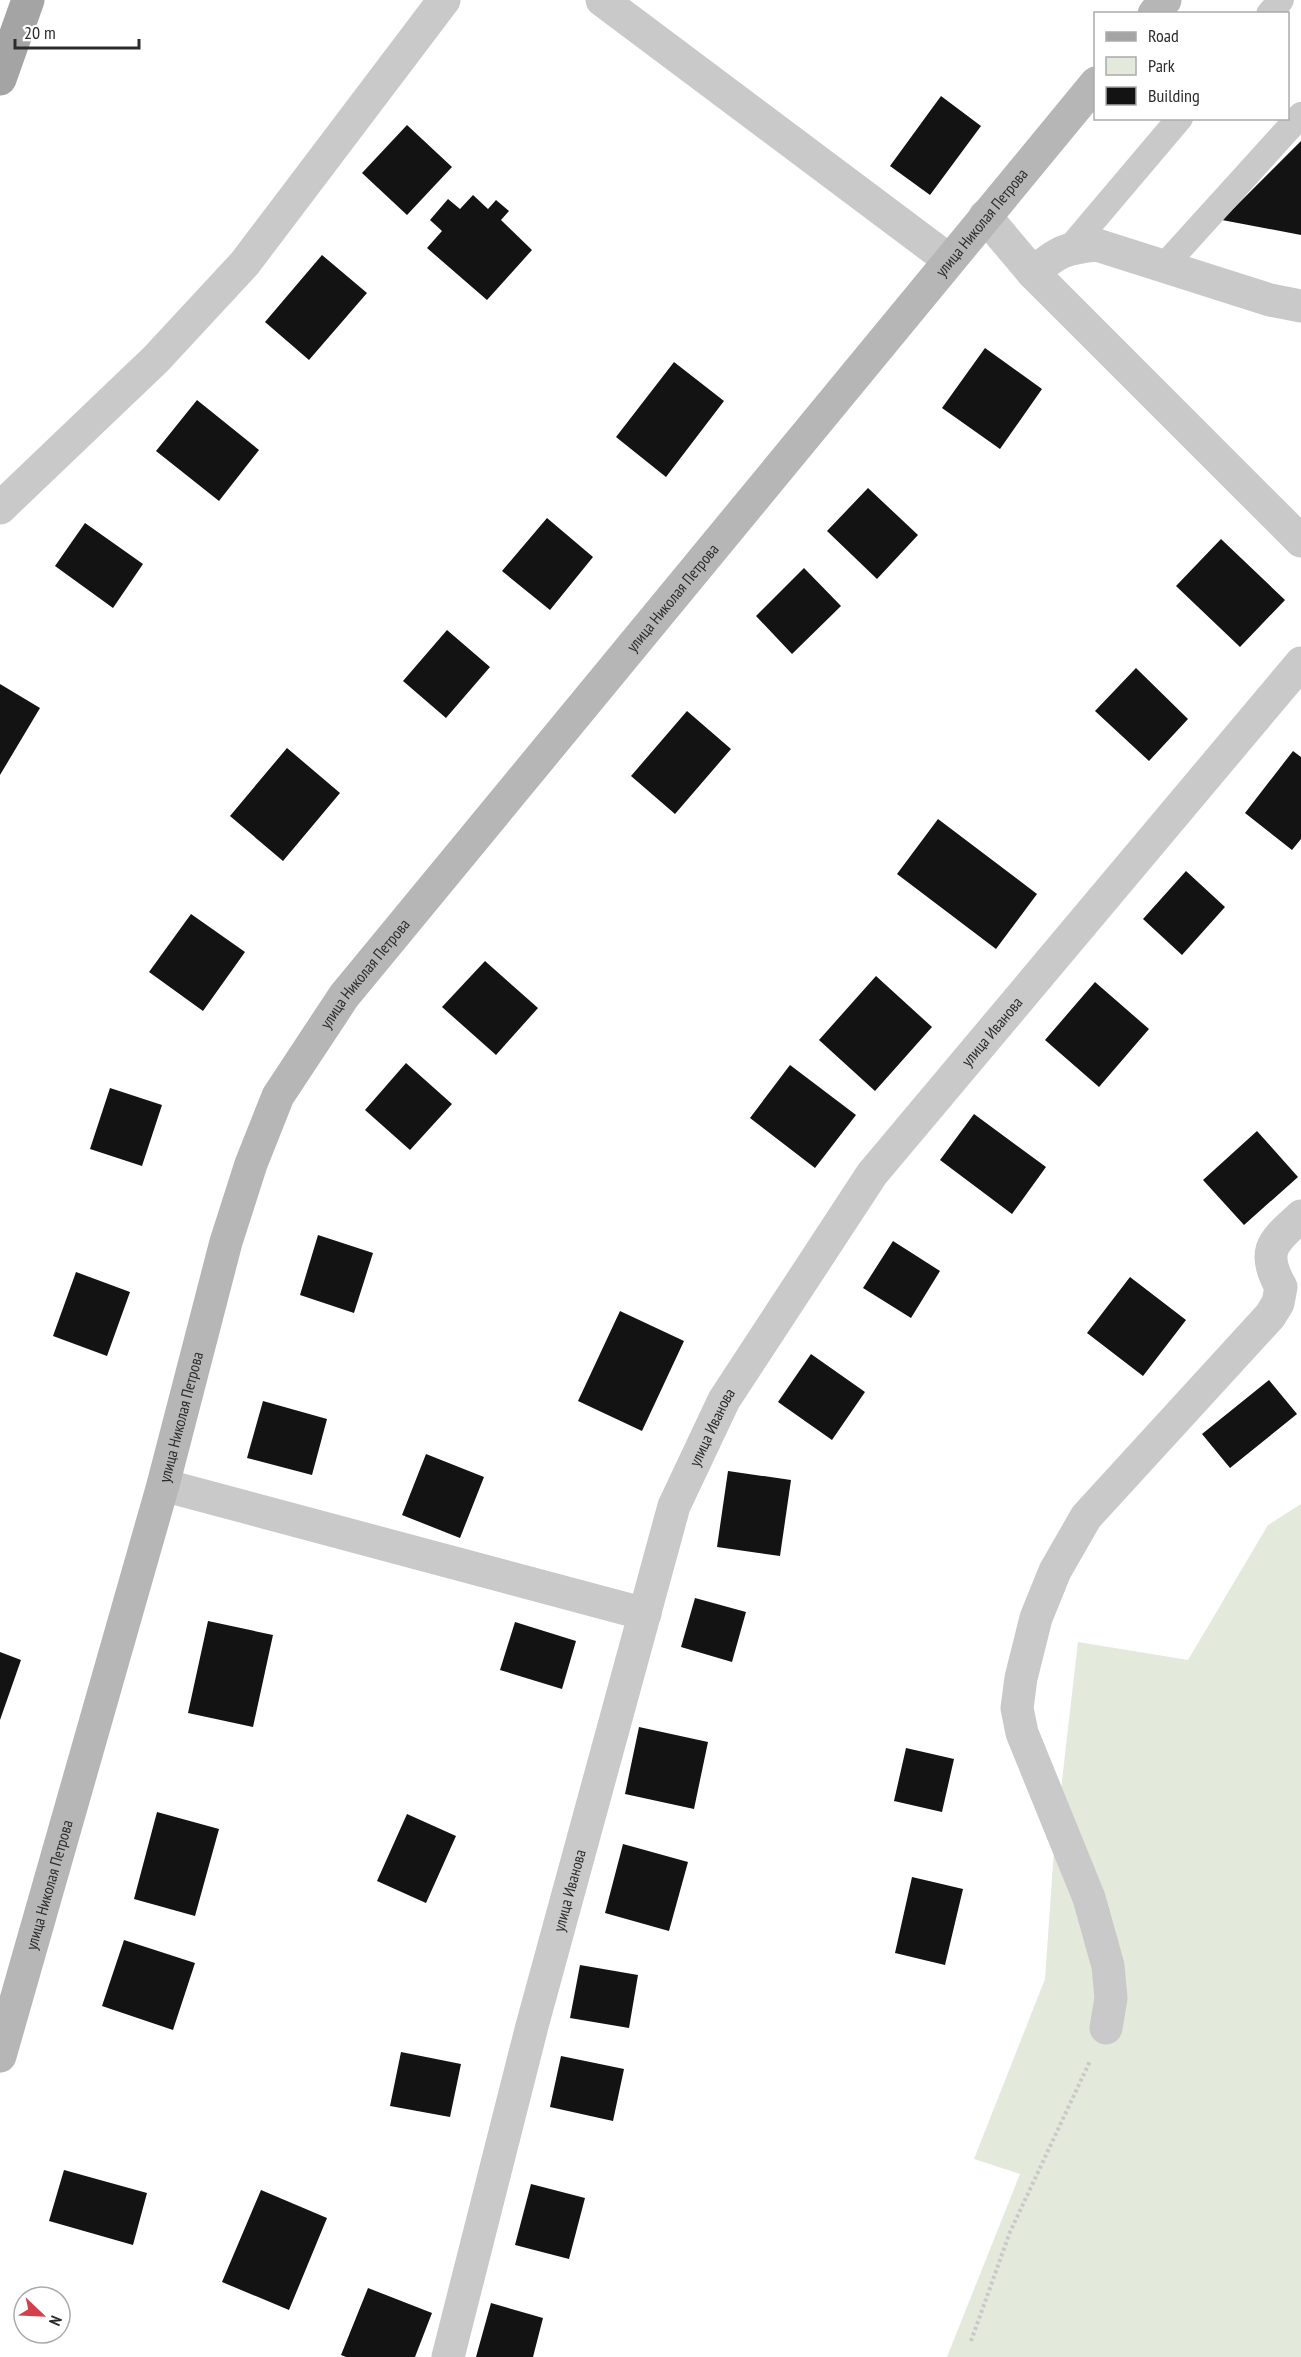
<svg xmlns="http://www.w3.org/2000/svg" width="1301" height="2357" font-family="'PT Sans Narrow',sans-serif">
	<rect width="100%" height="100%" fill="#fff"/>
	<!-- green -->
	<path fill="#e3e9db" d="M1301,1504V2357H947L1020,2174L974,2159L1045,1979L1054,1850L1078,1642L1188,1660L1268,1525Z"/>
	<!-- building -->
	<path fill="#131313" d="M941,96L981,126L930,195L890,166Z
		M407,125L452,167L407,215L362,173Z
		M1301,141V235L1222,220Z
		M473,195L488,209L496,200L509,211L501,220L532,250L487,300L427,248L442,231L430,220L448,199L460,209Z
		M322,255L367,293L309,360L265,322Z
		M985,348L1042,389L1000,449L942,408Z
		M674,362L724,401L666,477L616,437Z
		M197,400L259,450L219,501L156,451Z
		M868,488L918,535L877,579L827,531Z
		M547,518L593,557L550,610L502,571Z
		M85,523L143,564L113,608L55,566Z
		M1221,539L1285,600L1240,647L1176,586Z
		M804,568L841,606L792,654L756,616Z
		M447,630L490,667L446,718L403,681Z
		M1136,668L1188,719L1149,761L1095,711Z
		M0,684L40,708L0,775Z
		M687,711L731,749L675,814L631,776Z
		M287,748L340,793L283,861L230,816Z
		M1293,751L1301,757V839L1292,850L1245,813Z
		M938,819L1037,894L996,949L897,874Z
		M1186,871L1225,907L1182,955L1143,919Z
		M191,914L245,952L203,1011L149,972Z
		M485,961L538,1008L496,1055L442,1007Z
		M876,976L932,1027L875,1091L819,1040Z
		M1095,982L1149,1029L1099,1087L1045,1040Z
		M406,1063L452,1104L410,1150L365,1110Z
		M790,1065L856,1115L815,1168L750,1118Z
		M110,1088L162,1105L142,1166L90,1149Z
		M974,1114L1046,1167L1012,1214L940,1160Z
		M1257,1131L1298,1177L1244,1225L1203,1180Z
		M318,1235L373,1253L354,1313L300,1295Z
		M893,1241L940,1271L911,1318L863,1288Z
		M76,1272L130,1292L107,1356L53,1336Z
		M1130,1277L1186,1320L1143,1376L1087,1333Z
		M620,1311L684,1341L642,1431L578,1401Z
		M811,1354L865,1392L832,1440L778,1402Z
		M1269,1380L1297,1414L1230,1468L1202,1434Z
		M263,1401L327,1419L312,1475L247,1458Z
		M426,1454L484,1477L460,1538L402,1515Z
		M728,1471L791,1480L780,1556L717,1547Z
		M695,1598L746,1612L732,1662L681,1647Z
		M208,1621L273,1635L253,1727L188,1713Z
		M515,1622L576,1641L562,1689L500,1670Z
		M0,1652L21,1660L0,1720Z
		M639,1727L708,1742L694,1809L625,1794Z
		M906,1748L954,1759L942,1812L894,1801Z
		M157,1812L219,1829L195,1916L134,1899Z
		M407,1814L456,1836L426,1903L377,1881Z
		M623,1844L688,1862L669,1931L605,1913Z
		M912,1877L963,1889L945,1965L895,1953Z
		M124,1940L195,1963L173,2030L102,2006Z
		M580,1965L638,1975L629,2028L570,2018Z
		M401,2052L461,2064L450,2117L390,2106Z
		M561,2056L624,2069L613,2121L550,2107Z
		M64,2170L147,2193L133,2245L49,2221Z
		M531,2184L585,2198L569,2259L515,2245Z
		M261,2190L327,2218L289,2310L222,2282Z
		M368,2288L432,2313L415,2357H346L341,2355Z
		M491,2303L543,2318L533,2357H476Z"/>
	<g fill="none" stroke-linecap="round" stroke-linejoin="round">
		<!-- path -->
		<path stroke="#c9c9c9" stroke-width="4" stroke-dasharray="3 3" stroke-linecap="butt" d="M971,2341L1010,2232L1090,2061"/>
		<!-- lane -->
		<path stroke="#c9c9c9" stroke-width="26" d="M1269,14L1281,0
			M1070,248L1180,118
			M1164,266L1301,115"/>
		<!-- street -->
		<g stroke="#c9c9c9" stroke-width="33">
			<path d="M602,0L949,260"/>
			<path d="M985,216L1033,273L1301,541"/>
			<path d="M1033,273C1057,252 1065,248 1097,245L1270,300L1301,306"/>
			<path d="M0,508L156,359L245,263L444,0"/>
			<path d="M163,1485L645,1614"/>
			<path d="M1106,2028L1111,1998L1108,1966L1089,1898L1022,1733L1017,1708L1021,1678L1036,1618L1055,1571L1086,1517L1270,1316L1278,1303L1281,1287C1260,1250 1274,1241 1301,1216"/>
			<path id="s1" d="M448,2357L532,2026L674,1506L724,1400L872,1174L1301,663"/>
		</g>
		<!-- secondary -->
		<g stroke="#b6b6b6" stroke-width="33">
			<path d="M1154,14L1165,0"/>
			<path id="s2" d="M0,2056L163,1485L226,1242L251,1164L278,1096L344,996L1096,83"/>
		</g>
		<!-- primary -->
		<path stroke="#a4a4a4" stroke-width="33" d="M0,79L28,0"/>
	</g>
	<g text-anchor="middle" stroke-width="6" stroke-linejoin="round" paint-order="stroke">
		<!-- street labels -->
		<g font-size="16" fill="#2c2c2c" stroke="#fff">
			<text dy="6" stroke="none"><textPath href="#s2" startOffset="2122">улица Николая Петрова</textPath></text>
			<text dy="6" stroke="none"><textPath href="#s2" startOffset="1636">улица Николая Петрова</textPath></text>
			<text dy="6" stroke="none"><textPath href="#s2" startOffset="1150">улица Николая Петрова</textPath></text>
			<text dy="6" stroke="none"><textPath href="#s1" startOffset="1454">улица Иванова</textPath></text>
			<text dy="6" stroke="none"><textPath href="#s2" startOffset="664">улица Николая Петрова</textPath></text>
			<text dy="6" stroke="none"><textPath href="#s1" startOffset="968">улица Иванова</textPath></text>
			<text dy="6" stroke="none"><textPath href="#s2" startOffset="178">улица Николая Петрова</textPath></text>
			<text dy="6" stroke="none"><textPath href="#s1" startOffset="482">улица Иванова</textPath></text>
		</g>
	</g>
	<!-- legend -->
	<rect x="1094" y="12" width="195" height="108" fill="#ffffff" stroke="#ababab" stroke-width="1.5"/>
	<rect x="1106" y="32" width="30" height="9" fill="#a4a4a4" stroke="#ababab" stroke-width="1.5"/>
	<text x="1148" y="42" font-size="18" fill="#2c2c2c">Road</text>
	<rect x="1106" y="57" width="30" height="18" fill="#e3e9db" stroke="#ababab" stroke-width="1.5"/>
	<text x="1148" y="72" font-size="18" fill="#2c2c2c">Park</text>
	<rect x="1106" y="87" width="30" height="18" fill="#131313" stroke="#ababab" stroke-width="1.5"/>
	<text x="1148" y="102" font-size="18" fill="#2c2c2c">Building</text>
	<!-- north arrow -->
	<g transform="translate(42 2315) rotate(113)"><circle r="28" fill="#ffffff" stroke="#ababab" stroke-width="1.5"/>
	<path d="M0-4.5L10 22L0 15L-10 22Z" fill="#d33f4a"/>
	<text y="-9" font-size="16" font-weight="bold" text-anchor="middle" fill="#2c2c2c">N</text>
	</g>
	<!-- scale -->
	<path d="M15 39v9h124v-9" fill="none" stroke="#2c2c2c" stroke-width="3"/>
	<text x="24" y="39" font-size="18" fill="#2c2c2c" stroke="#ffffff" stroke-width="4.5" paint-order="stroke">20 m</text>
</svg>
